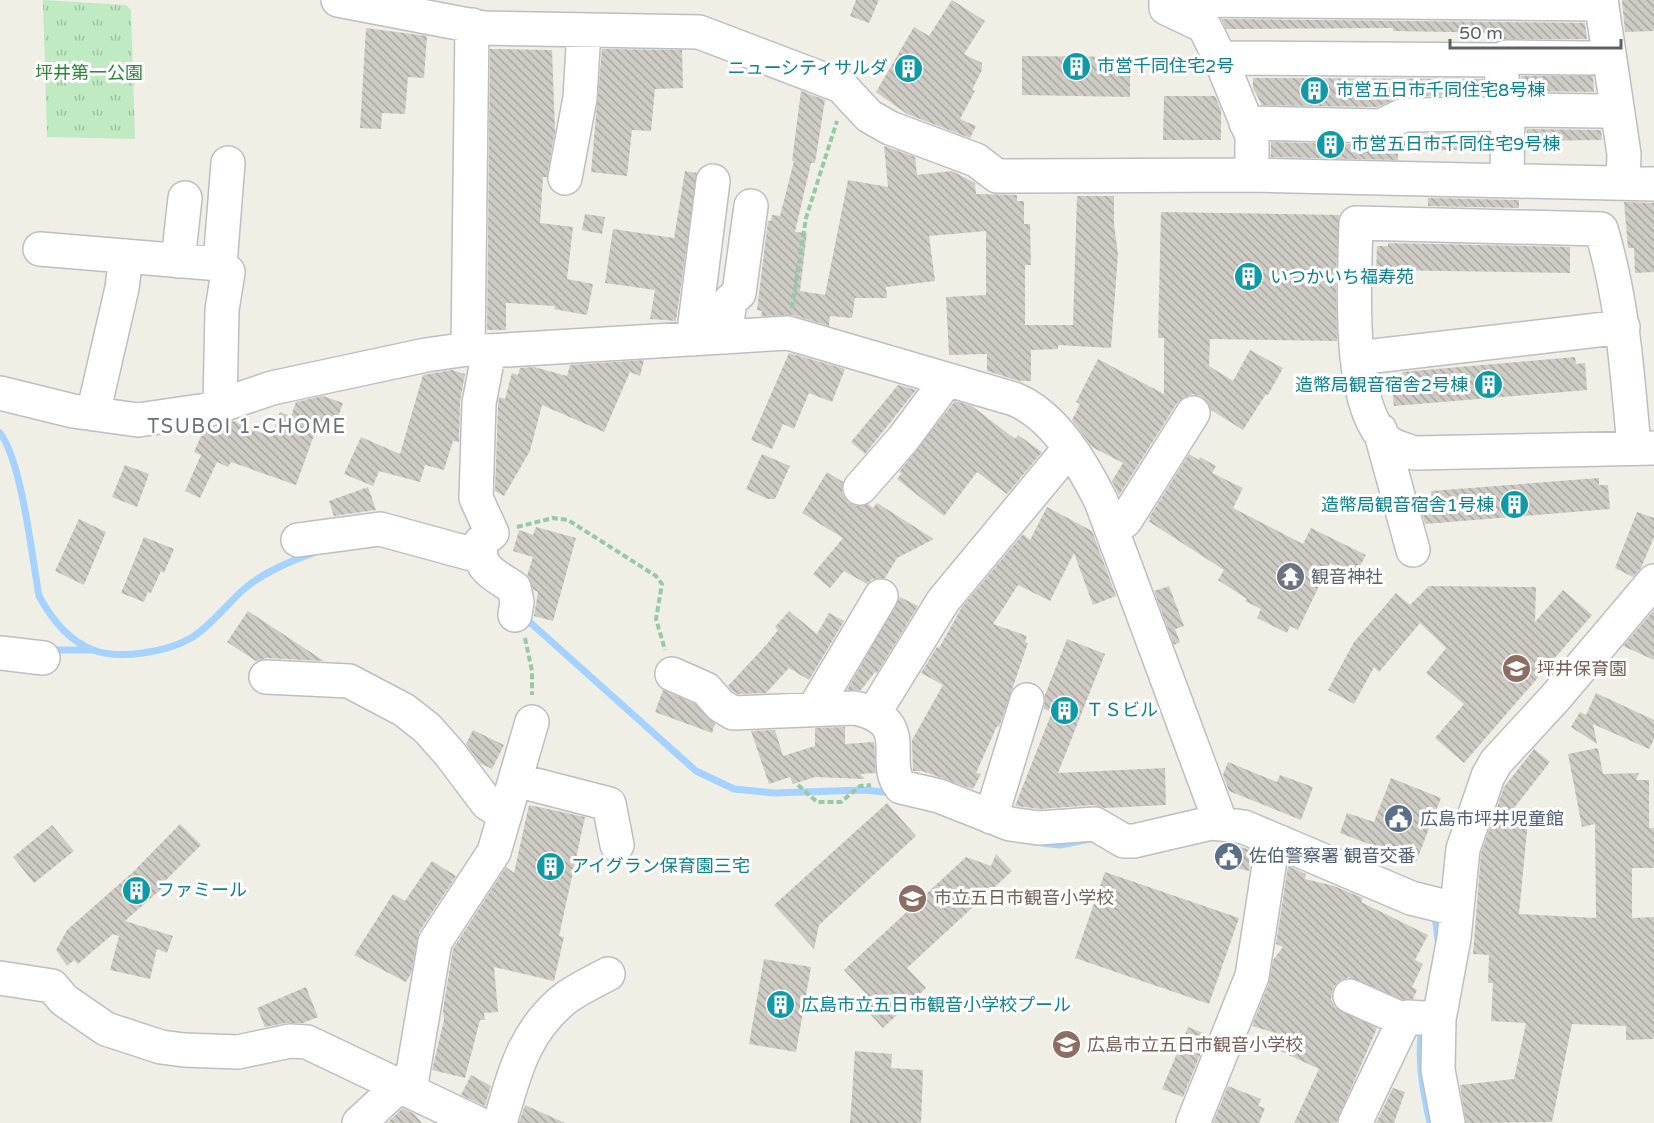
<svg xmlns="http://www.w3.org/2000/svg" width="1654" height="1123" font-family="'Varela Round','Noto Sans JP',sans-serif">
	<defs>
		<pattern id="park-tufts" width="24" height="20" patternUnits="userSpaceOnUse" patternTransform="scale(1.5)"><rect width="24" height="20" fill="#bfeac2"/><path d="M3 7l-1-3M5 7V3M7 7l1-3M15 17l-1-3M17 17v-4M19 17l1-3" fill="none" stroke="#9ec1a1"/></pattern>
		<pattern id="building-back-hatch" width="6" height="6" patternUnits="userSpaceOnUse" patternTransform="scale(1.5)"><rect width="6" height="6" fill="#cdcbc4"/><path d="M-1 5l2 2M0 0l6 6M5-1l2 2" fill="none" stroke="#aaa8a3"/></pattern>
	</defs>
	<rect width="100%" height="100%" fill="#f0efe5"/>
	<!-- park -->
	<path fill="url(#park-tufts)" d="M43,0L126,5L131,10L135,139L47,137Z"/>
	<g fill="none" stroke-linecap="round" stroke-linejoin="round">
		<!-- stream -->
		<path stroke="#a6d2ff" stroke-width="7" d="M0,433C22,462 32,557 39,596C51,618 69,641 93,650C119,660 167,652 191,638C210,627 227,604 244,589C264,572 289,562 313,553
			M524,617L696,771L734,789L774,793L864,790L893,793
			M50,650H93
			M1042,843L1060,845L1085,840
			M1435,915L1438,939
			M1422,1027C1417,1060 1423,1091 1430,1123"/>
	</g>
	<!-- building -->
	<path fill="url(#building-back-hatch)" d="M856,0H879L869,23L850,16Z
		M952,0L985,21L964,54L982,63V70L972,90L975,91L960,119L976,126L970,138L907,114L876,92L914,27L929,36Z
		M1622,0H1654V31L1625,32Z
		M1221,19L1585,23L1587,39H1504V33L1393,31V28L1226,29Z
		M366,28L427,36L424,78L408,77L405,114L382,113L381,129L360,128Z
		M490,49L552,50L555,131L547,177H543L540,223L573,227L567,279L593,284L587,315L554,309L555,306L506,303V330H487Z
		M602,49L682,50L683,88L655,89L651,131L632,130L627,176L591,172Z
		M1022,56L1130,57V97L1022,95Z
		M1521,76H1593L1594,92L1523,91Z
		M1253,78L1483,79L1486,95L1404,96L1377,107L1262,105L1253,88Z
		M801,91L825,100L815,163H811L795,232L807,233L800,291L825,295L848,180L888,187L884,146L915,157L917,175L952,171L975,183L976,194L1017,195V201H1024V224H1030L1031,265H1025V325H1073L1077,196H1114V225L1118,254L1111,348L1058,345V349L1031,350V381H1020L987,371V354L949,355L946,297L986,295V231L929,236L935,281L886,287L887,298H855L852,318L830,316L829,326L793,315L761,316L762,311L757,310L768,221H771L772,215L780,216L794,161H792Z
		M1164,96H1215L1221,110V140H1163Z
		M1527,129L1601,130L1602,140L1526,141Z
		M1489,133V150H1398V160L1271,157V142L1381,145L1408,134Z
		M685,171L697,173L676,321L650,319L655,290L605,283L613,229L674,238Z
		M1428,198L1519,200V208L1428,206Z
		M1624,202L1654,203V272L1635,273L1634,248H1628Z
		M1161,212L1339,215L1336,274L1337,341L1210,339L1209,366L1233,381L1250,350L1283,368L1268,395L1266,394L1243,430L1211,410L1202,397L1193,394L1184,397L1177,403L1119,495L1112,481L1123,463L1092,447L1072,420L1080,404L1076,402L1098,359L1164,394V338H1158Z
		M585,214L605,217L602,234L582,230Z
		M1388,243L1570,247V273L1376,270L1377,246H1388Z
		M789,353L845,369L832,402L809,393L794,429L783,424L772,449L751,440Z
		M1575,357L1576,364L1585,363L1587,390L1394,406L1391,380L1402,379V372Z
		M644,360L640,376L630,372L604,432L542,405L530,451L504,496L495,491L498,405L499,397L505,399L512,373L518,375L520,368L534,367L567,376L570,365Z
		M452,370L465,374L460,402L459,442L453,441L444,470L425,465L420,482L379,471L373,486L344,474L361,437L400,454L423,375Z
		M898,385L916,390L865,454L851,442Z
		M323,396L343,403L334,429L318,424L296,485L231,462L228,467L217,462L200,498L185,491L201,455L194,452L204,429L218,431L221,425L234,421L271,437L280,412L291,416L296,402Z
		M955,401L972,406L1015,439L1018,435L1042,452L1007,494L977,472L944,516L897,479L902,473L899,472Z
		M762,454L790,466L775,499H768L746,489Z
		M1189,454L1199,460L1200,457L1216,466L1212,473L1243,488L1233,508L1303,544L1311,528L1366,555L1355,575L1330,563L1298,630L1290,626L1287,633L1257,618L1261,609L1245,601L1247,599L1218,580L1224,570L1148,521L1151,520L1149,518Z
		M125,465L149,474L137,507L112,497Z
		M827,472L843,482L842,493L848,502L857,506L868,504L873,508L877,503L934,539L897,558L885,578L872,579L867,584L844,571L830,588L813,574L843,538L802,513Z
		M1599,478V485H1608L1610,509L1425,524L1421,508L1420,500L1432,499L1431,491Z
		M368,487L376,510L334,516L329,501Z
		M1047,507L1092,531L1116,596L1093,605L1074,553L1050,601L1018,585L993,624L1027,636L1025,642L1028,643L999,727L997,726L976,773L981,774L973,789L922,771H913L912,740L943,685L921,673L937,647L939,648L962,607L1023,534L1030,540Z
		M1637,512L1654,518V537L1641,568L1633,577L1615,568Z
		M79,519L106,532L84,585L55,571Z
		M536,527L576,538L553,621L534,616L538,592L534,590L527,576L533,557L513,551L519,530L533,535Z
		M144,537L174,549L164,573L161,571L151,593L148,592L144,602L121,593Z
		M1169,586L1184,626L1175,629L1180,642L1174,645L1154,591Z
		M1429,586L1536,587L1535,622L1563,590L1592,615L1464,763L1435,738L1464,704L1426,673L1446,648L1420,623L1379,672L1374,667L1354,704L1328,690L1354,642L1396,593L1410,605Z
		M900,597L918,606L877,673L875,672L861,690H847Z
		M1654,610V660L1623,646Z
		M248,611L324,661L267,658L256,661L227,642Z
		M789,611L817,634L829,613L844,621L809,680L789,668L766,693L738,694L732,691L728,686L767,644L778,630L775,627Z
		M1067,639L1105,654L1058,773L1165,768L1166,805L1105,808L1094,805L1040,809L1015,806L1052,712L1044,709L1045,695Z
		M663,690L695,704L715,724L712,733L655,712Z
		M1596,693L1654,720V739L1649,749L1593,724L1597,744L1571,727L1580,712L1586,715Z
		M845,727V744L874,742L876,773L860,774L865,779L815,777L793,784L790,777L769,784L751,731L775,730L783,756L815,746V728Z
		M473,730L504,745L492,769L480,763L466,744Z
		M1598,748L1603,774L1639,773L1636,780H1649V828H1654V868H1632V918L1654,917V1039L1626,1040V1026L1572,1024L1552,1122L1466,1123L1460,1085L1514,1079L1526,1023L1491,1021L1493,983H1488L1489,955L1473,954L1481,853L1504,787L1534,749L1550,762L1514,808L1529,810L1519,914L1596,918L1595,824L1582,827L1568,754Z
		M1228,762L1277,782L1280,775L1313,787L1301,820L1229,791L1223,775Z
		M1391,778L1441,798L1416,862L1340,833L1347,813L1374,822Z
		M887,803L916,836L819,925L814,949L774,905Z
		M529,805L585,817L559,936L564,937L554,981L494,967L498,1012L484,1013L485,1020H480L465,1078L432,1070L444,1020L443,1010L453,949L506,867L514,873Z
		M180,824L201,845L166,880L168,883L125,921L173,936L167,953L157,949L150,979L110,970L119,936L113,934L78,964L74,960L67,966L56,950L67,930L133,872Z
		M52,825L74,851L34,883L13,857Z
		M1225,843L1251,850L1249,871L1215,863L1219,845L1224,846Z
		M996,854L1012,871L907,968L926,988L883,1028L860,1003L868,996L844,970L966,857L991,866Z
		M432,861L456,876L419,932L411,973L406,982L354,955L393,894L405,901Z
		M1288,866L1306,874L1305,879L1334,886L1363,898L1361,902L1428,935L1415,960L1423,964L1412,987L1417,990L1413,999L1404,1000L1349,977L1339,981L1333,988L1331,999L1335,1007L1377,1028L1336,1123H1294L1319,1069L1278,1050L1285,1036L1252,1026L1269,983L1273,960L1283,947L1276,944Z
		M1105,872L1239,918L1209,1004L1075,958Z
		M764,959L811,967L796,1052L749,1044Z
		M306,987L318,1017L303,1023H286L265,1027L257,1008Z
		M1188,1027L1208,1035L1183,1097L1162,1089Z
		M855,1051L892,1054L891,1068L923,1070L921,1123H850Z
		M471,1075L491,1086L485,1106L461,1095Z
		M1228,1086L1261,1099L1258,1106L1265,1108L1259,1123H1213Z
		M1393,1088L1405,1092L1394,1123H1376Z
		M525,1105L565,1123H519Z
		M403,1108L414,1114L422,1123H387Z"/>
	<g fill="none" stroke-linecap="round" stroke-linejoin="round">
		<defs>
			<path id="minor" d="M338,0L484,28L699,32L841,86L869,116L890,128L976,160L997,176L1252,175L1654,184
				M1166,0V8L1204,26L1220,58L1252,136V175
				M1204,0L1601,4
				M1601,0L1624,154L1623,182
				M1220,58L1499,60L1508,114L1507,180
				M1499,60L1507,57L1591,58
				M1246,123L1381,126L1404,115L1508,114L1517,110L1601,111
				M565,178L580,98L584,30
				M40,249L220,264L228,272L222,310L220,405
				M178,261L185,198
				M220,264L228,163
				M725,337L730,301L739,293L751,206
				M693,339L713,181
				M468,349L472,25
				M489,351L479,403L476,498L492,533L481,542C477,570 494,574 514,588L517,602L515,615
				M1357,358L1623,327
				M0,393L73,411L138,420L207,410L272,388L426,355L468,349L489,351L788,333L1014,399C1054,415 1082,463 1101,501L1221,824L1244,827L1411,898L1455,909
				M93,414L122,288L126,256
				M1380,430L1413,550
				M1634,447C1627,371 1623,302 1601,229L1356,223C1355,276 1345,405 1388,442C1394,447 1406,450 1414,453L1654,448
				M860,488L903,439L947,380
				M1112,530L1125,521L1193,413
				M298,540L380,529L479,556
				M0,653L43,658
				M672,674L706,689L720,705L733,713L855,708C917,722 879,760 901,787L939,796L1010,824L1039,828L1095,824L1124,841H1134L1211,823L1221,824
				M266,677L349,681L404,710L427,728L450,754L487,803L505,815
				M814,709L881,596
				M874,713L943,601L1069,449
				M516,780L609,804L617,845
				M991,817L1027,700
				M0,978L52,986L64,1000L106,1029L161,1047L184,1050L238,1052L290,1041L307,1042L477,1123
				M1350,996L1404,1020
				M410,1090L435,942L494,852L532,722
				M359,1123L398,1087
				M500,1123C514,1074 524,1030 567,997C580,988 595,981 608,974
				M1193,1123L1252,976L1273,840
				M1355,1123L1404,1020L1408,1017L1439,1019
				M1448,1123L1438,1070L1439,1019L1454,938L1463,849L1488,776L1496,762L1555,698L1654,581"/>
		</defs>
		<!-- minor casing -->
		<use href="#minor" stroke="#bcbec5" stroke-width="36"/>
		<!-- path -->
		<path stroke="#96c9a9" stroke-width="4" stroke-dasharray="6 3" stroke-linecap="butt" d="M792,308L806,218L837,121
			M517,527L553,518L568,520L656,576L662,584L656,619L665,650
			M525,638L532,671V695
			M798,785L817,802H841L860,786L871,785"/>
		<!-- minor -->
		<use href="#minor" stroke="#fff" stroke-width="33"/>
	</g>
	<!-- icons -->
	<defs>
		<symbol id="building-disc" viewBox="-11 -11 22 22"><circle r="9.5" fill="#0f9aa8" stroke="#fff"/><path d="M-4-6H4V6H1V3H-1V6H-4ZM-2.5-4.3h1.7v1.8h-1.7ZM.8-4.3h1.7v1.8H.8ZM-2.5-1h1.7V.8h-1.7ZM.8-1h1.7V.8H.8Z" fill="#fff"/></symbol>
		<symbol id="temple-disc" viewBox="-11 -11 22 22"><circle r="9.5" fill="#6b7280" stroke="#fff"/><path d="M0-6L5-2H3V0L6.5 2.5H4V6H1.5V3h-3V6H-4V2.5H-6.5L-3 0V-2H-5Z" fill="#fff"/></symbol>
		<symbol id="school-disc" viewBox="-11 -11 22 22"><circle r="9.5" fill="#8d6e63" stroke="#fff"/><path d="M0-5L7-2L0 1L-7-2ZM-4 1L0 2.5L4 1V4Q0 6-4 4Z" fill="#fff"/></symbol>
		<symbol id="civic-disc" viewBox="-11 -11 22 22"><circle r="9.5" fill="#5c6f8a" stroke="#fff"/><path d="M-.6-6.5H3V-4.5H.6V-3L4-1V1h2V6H-6V1h2V-1L-.6-3ZM-1.2 2.5V6h2.4V2.5Z" fill="#fff"/></symbol>
	</defs>
	<g fill-rule="evenodd">
		<use href="#building-disc" x="1060" y="50" width="33" height="33"/>
		<use href="#building-disc" x="892" y="52" width="33" height="33"/>
		<use href="#building-disc" x="1298" y="74" width="33" height="33"/>
		<use href="#building-disc" x="1314" y="128" width="33" height="33"/>
		<use href="#building-disc" x="1232" y="260" width="33" height="33"/>
		<use href="#building-disc" x="1472" y="368" width="33" height="33"/>
		<use href="#building-disc" x="1498" y="488" width="33" height="33"/>
		<use href="#temple-disc" x="1274" y="560" width="33" height="33"/>
		<use href="#school-disc" x="1500" y="652" width="33" height="33"/>
		<use href="#building-disc" x="1048" y="694" width="33" height="33"/>
		<use href="#civic-disc" x="1382" y="802" width="33" height="33"/>
		<use href="#civic-disc" x="1212" y="840" width="33" height="33"/>
		<use href="#building-disc" x="534" y="850" width="33" height="33"/>
		<use href="#building-disc" x="120" y="874" width="33" height="33"/>
		<use href="#school-disc" x="896" y="882" width="33" height="33"/>
		<use href="#building-disc" x="764" y="988" width="33" height="33"/>
		<use href="#school-disc" x="1050" y="1028" width="33" height="33"/>
	</g>
	<g text-anchor="middle" stroke-width="6" stroke-linejoin="round" paint-order="stroke">
		<!-- culture labels -->
		<g font-size="18" fill="#0d838f" stroke="#fff" text-anchor="start">
			<text x="1097" y="72">市営千同住宅2号</text>
			<text x="888" y="74" text-anchor="end">ニューシティサルダ</text>
			<text x="1336" y="96">市営五日市千同住宅8号棟</text>
			<text x="1351" y="150">市営五日市千同住宅9号棟</text>
			<text x="1270" y="283">いつかいち福寿苑</text>
			<text x="1468" y="391" text-anchor="end">造幣局観音宿舎2号棟</text>
			<text x="1494" y="511" text-anchor="end">造幣局観音宿舎1号棟</text>
			<text x="1086" y="716">ＴＳビル</text>
			<text x="571" y="872">アイグラン保育園三宅</text>
			<text x="157" y="896">ファミール</text>
			<text x="801" y="1011">広島市立五日市観音小学校プール</text>
		</g>
		<!-- park labels -->
		<g font-size="18" fill="#2d8538" stroke="#fff">
			<text x="89" y="79">坪井第一公園</text>
		</g>
		<!-- worship labels -->
		<g font-size="18" fill="#5b616d" stroke="#fff" text-anchor="start">
			<text x="1311" y="583">観音神社</text>
		</g>
		<!-- education labels -->
		<g font-size="18" fill="#785e54" stroke="#fff" text-anchor="start">
			<text x="1537" y="675">坪井保育園</text>
			<text x="934" y="904">市立五日市観音小学校</text>
			<text x="1087" y="1051">広島市立五日市観音小学校</text>
		</g>
		<!-- service labels -->
		<g font-size="18" fill="#4e5e75" stroke="#fff" text-anchor="start">
			<text x="1420" y="825">広島市坪井児童館</text>
			<text x="1249" y="862">佐伯警察署 観音交番</text>
		</g>
		<!-- neighbourhood labels -->
		<g font-size="20" letter-spacing="1.5" fill="#6d7279" stroke="#fff">
			<text x="247" y="433">TSUBOI 1-CHOME</text>
		</g>
	</g>
	<!-- scale -->
	<path d="M1450 39v9h171v-9" fill="none" stroke="#5c6067" stroke-width="3"/>
	<text x="1459" y="39" font-size="18" fill="#5c6067" stroke="#ffffff" stroke-width="4.5" paint-order="stroke">50 m</text>
</svg>
